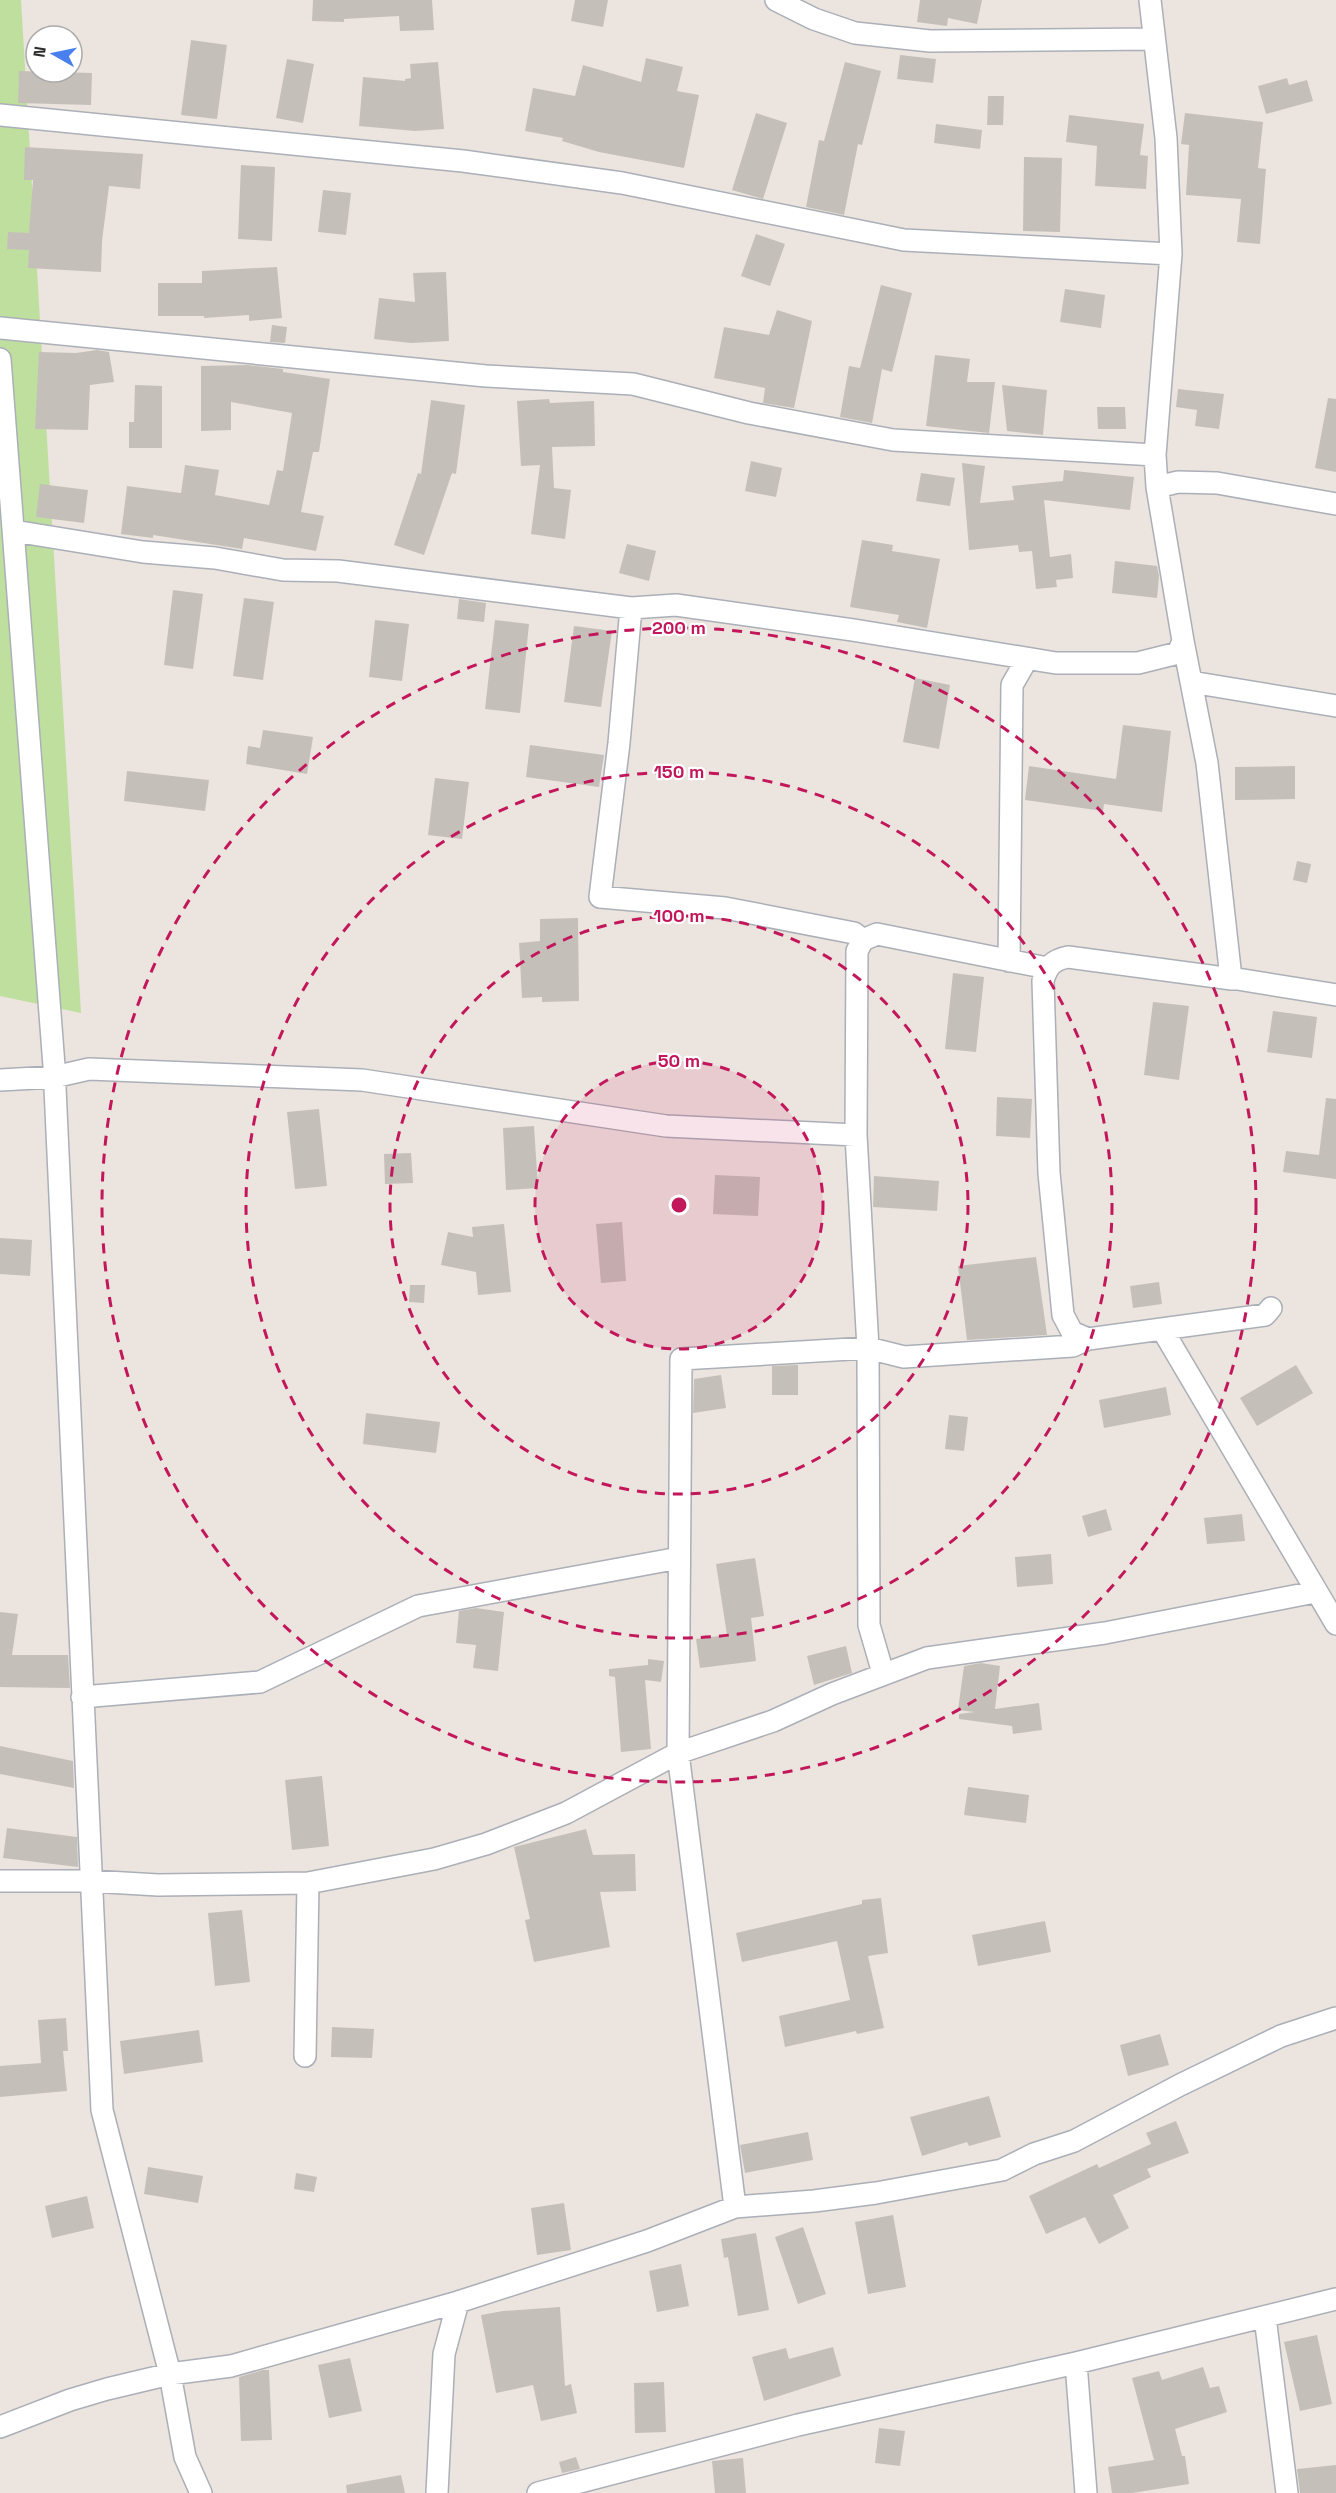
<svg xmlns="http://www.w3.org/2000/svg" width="1336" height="2493" font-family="'Space Grotesk',sans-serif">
	<rect width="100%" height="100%" fill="#ece4de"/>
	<!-- green -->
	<path fill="#bedf9e" d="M0,0H21L81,1013L0,996Z"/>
	<!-- building -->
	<path fill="#c5bfba" d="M313,0H432L434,30L400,31L399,16L344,19V22L312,21Z
		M575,0H608L603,27L571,21Z
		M920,0H982L977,24L948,18L947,26L917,22Z
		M191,40L227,45L217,119L181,115Z
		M900,55L936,59L933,83L897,79Z
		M646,58L683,67L677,91L699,95L684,168L599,152L562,141L563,138L525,131L533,88L575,96L583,65L641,82Z
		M287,59L314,64L303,123L276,118Z
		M438,62L444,129L415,131L359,126L363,77L405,81V79L411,78L410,64Z
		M845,62L881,71L862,145L858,144L844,215L806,207L819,140L824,141Z
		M19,71L92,73L91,105L18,103Z
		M1287,78L1289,85L1307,80L1313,101L1266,114L1258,86Z
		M988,96H1004L1003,125H987Z
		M756,113L787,123L763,199L732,190Z
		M1185,113L1263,122L1258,168L1266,169L1260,244L1237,242L1241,199L1186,195L1189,145L1181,144Z
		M1069,115L1144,124L1140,155L1148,156L1146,189L1095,186L1097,146L1066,142Z
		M936,124L982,130L980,149L934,143Z
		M25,147L143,154L140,189L109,186L102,241L101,272L28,268L29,250L7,249L8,232L29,233L33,180H24Z
		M1024,157L1062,158L1060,232L1023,231Z
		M241,165L275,167L272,241L238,239Z
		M323,190L351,193L346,235L318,232Z
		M756,234L785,244L770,286L741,276Z
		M277,267L282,318L249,321V315L204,318V316H158V283H202V271Z
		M446,272L449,341L411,343L374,339L379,298L415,302L413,273Z
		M881,285L912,293L892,372L882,369L872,423L840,417L849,366L860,368Z
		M1065,289L1105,295L1101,328L1060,322Z
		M777,310L812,321L794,408L763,403L765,388L714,378L724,327L769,335Z
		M272,325L287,327L285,343L270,342Z
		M97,350L109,352L114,382L90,385L88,430L35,429L39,352L76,353Z
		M935,355L970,359L967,382H995L989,433L926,426Z
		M247,365L283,369V372L330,379L319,452H313L301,512L324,516L316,551L244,538L242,549L153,535V538L121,534L127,486L181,493L185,465L219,470L215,495L269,505L277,470L283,471L292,413L231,402V430L201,431V366Z
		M135,385L162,386V448H129V422H134Z
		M1002,385L1047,390L1043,435L1007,431Z
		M1178,389L1224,394L1219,429L1195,426L1197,410L1176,407Z
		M1328,398L1336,399V472L1315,468Z
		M549,399L550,403L594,401L595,446L552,447L554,488L571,490L565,539L531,534L540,465L521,466L517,401Z
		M431,400L465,405L456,474L452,473L424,555L394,545L418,473L421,474Z
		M1097,407H1125L1126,429H1098Z
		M751,461L782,468L776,497L745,491Z
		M962,463L985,466L980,503L1014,500L1012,486L1063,481L1064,470L1134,477L1130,510L1044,500L1050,557L1071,554L1073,578L1056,580L1057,587L1036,589L1032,551L1019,552L1018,545L969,550Z
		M921,473L955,478L950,506L916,501Z
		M40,484L88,490L84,523L36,517Z
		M862,540L893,545L892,551L940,559L927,628L897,622L899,615L850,607Z
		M627,544L656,551L649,581L619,573Z
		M1115,561L1157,566L1159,576L1157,598L1112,593Z
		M173,590L203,594L193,669L164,665Z
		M244,598L274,602L263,680L233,676Z
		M459,599L486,603L484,622L457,619Z
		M375,620L409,624L402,681L369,677Z
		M495,620L529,624L520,713L485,709Z
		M574,626L612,631L601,707L564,702Z
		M915,678L950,685L939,749L903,742Z
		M1123,725L1171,731L1162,812L1104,804L1103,811L1025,800L1029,766L1116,779Z
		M263,730L313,737L307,774L246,764L248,746L260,748Z
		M530,745L604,755L599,787L526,777Z
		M1295,766V799L1235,800V767Z
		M127,771L209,780L205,811L124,801Z
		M435,778L469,782L462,839L428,835Z
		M1297,861L1311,864L1307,883L1293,880Z
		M578,918L579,1001L542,1002V997L522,998L519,943L540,941V919Z
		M953,973L984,977L976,1052L945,1049Z
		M1153,1002L1189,1006L1179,1080L1144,1075Z
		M1273,1011L1317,1017L1312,1058L1267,1052Z
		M997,1097L1032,1099L1030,1138L996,1136Z
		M1326,1098L1336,1099V1179L1283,1172L1286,1151L1319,1155Z
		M319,1109L327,1186L295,1189L287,1112Z
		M534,1126L538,1188L506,1190L503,1128Z
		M411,1153L413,1183L385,1184L384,1154Z
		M715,1175L760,1177L758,1216L713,1214Z
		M874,1176L939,1181L937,1211L873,1207Z
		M622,1222L626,1281L601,1283L596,1224Z
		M504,1224L511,1292L478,1295L476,1272L441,1265L448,1232L473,1237L472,1227Z
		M0,1238L32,1240L30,1276L0,1274Z
		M1036,1257L1047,1335L967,1340L958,1266Z
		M1159,1282L1162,1304L1133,1308L1130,1286Z
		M410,1285H425L424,1303L409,1302Z
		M798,1365V1395H772V1366Z
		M1296,1365L1313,1393L1257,1426L1240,1398Z
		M721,1375L726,1408L693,1413L694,1379Z
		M1166,1387L1171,1415L1104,1428L1099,1400Z
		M366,1413L440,1422L436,1453L363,1444Z
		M949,1415L968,1417L964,1451L945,1449Z
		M1106,1509L1112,1530L1088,1537L1082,1516Z
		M1242,1514L1245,1541L1207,1544L1204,1518Z
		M1051,1554L1053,1584L1017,1587L1015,1557Z
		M755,1558L764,1616L751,1618L756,1661L700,1668L696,1639L727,1635L716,1564Z
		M476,1608L504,1612L498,1671L473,1668L476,1645L456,1643L459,1611Z
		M0,1612L18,1614L12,1655H68L70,1688L0,1687Z
		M846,1646L852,1673L814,1685L807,1656Z
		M648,1659L664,1661L661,1682L645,1680L651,1749L621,1752L615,1677L609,1676V1669L648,1665Z
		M981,1663L1000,1666L995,1709L1039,1703L1042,1730L1013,1734L1012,1726L959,1719V1714L975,1712L958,1710L964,1666Z
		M0,1746L73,1761L74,1788L0,1774Z
		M322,1776L329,1846L292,1850L285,1780Z
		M968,1787L1029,1795L1026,1823L964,1815Z
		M7,1828L77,1837L78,1867L3,1858Z
		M586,1829L593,1855L635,1854L636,1891L600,1892L610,1947L534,1962L525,1920L530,1919L514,1847Z
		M881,1898L888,1953L868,1956L884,2028L857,2034L856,2031L785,2047L779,2016L850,2000L837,1941L742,1962L736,1933L862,1904V1900Z
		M242,1910L250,1982L215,1986L208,1913Z
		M1045,1921L1051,1952L978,1966L972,1935Z
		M66,2018L68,2051H63L67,2091L0,2097V2066L41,2063L38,2020Z
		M332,2027L374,2029L372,2058L331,2057Z
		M199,2030L203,2062L124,2074L120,2041Z
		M1160,2034L1169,2065L1128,2076L1120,2045Z
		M989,2096L1001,2137L969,2146L967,2142L922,2156L910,2117Z
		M1176,2121L1189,2153L1147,2169L1151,2177L1113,2195L1129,2228L1099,2244L1085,2217L1046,2234L1029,2196L1097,2164L1099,2168L1151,2144L1146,2133Z
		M808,2132L813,2160L745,2173L740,2145Z
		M148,2167L203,2176L198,2203L144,2194Z
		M296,2173L317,2177L314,2192L294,2189Z
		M87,2196L94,2228L52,2238L45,2206Z
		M564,2203L571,2250L537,2255L531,2208Z
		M893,2215L906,2287L868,2294L855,2222Z
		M803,2227L826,2294L798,2304L775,2237Z
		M756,2233L769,2310L738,2316L728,2257L724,2258L721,2239Z
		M681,2264L689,2306L657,2312L649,2271Z
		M560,2307L565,2386L571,2384L577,2413L541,2421L533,2385L496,2393L481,2315L503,2311Z
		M1317,2335L1332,2404L1300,2411L1284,2342Z
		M833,2347L841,2376L764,2401L752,2357L786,2348L789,2359Z
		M350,2358L362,2411L329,2418L318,2365Z
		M1203,2367L1210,2388L1219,2386L1227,2412L1175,2429L1182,2456H1185L1189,2484L1132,2493H1112L1108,2467L1154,2460L1132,2378L1159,2371L1162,2380Z
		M263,2370H269L272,2440L241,2441L239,2377Z
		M664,2382L666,2432L635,2433L634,2383Z
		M879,2428L905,2431L900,2466L875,2463Z
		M576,2457L580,2469L562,2473L559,2462Z
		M743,2458L746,2493H715L712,2461Z
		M1336,2465V2493H1300L1297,2469Z
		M401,2475L405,2493H347L346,2485Z"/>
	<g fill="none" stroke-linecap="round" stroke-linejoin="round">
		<defs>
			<path id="minor" d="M776,0L814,19L855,33L930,41L1153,39
				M0,115L463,161L622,183L904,240L1171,254
				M0,328L486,376L633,384L749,413L893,440L1155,455
				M0,359L54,1066L102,2110L170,2374L185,2457L201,2493
				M1157,487L1178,482L1217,483L1336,504
				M14,531L143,552L215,558L283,570L338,571L631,608L676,605L853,630L1056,663H1138L1178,653L1183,641L1157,487L1155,455L1171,254L1166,138L1150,0
				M631,608L619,743L600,897L725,908L854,933L863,940
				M1183,641L1207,763L1231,978L1336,995
				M1191,682L1336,706
				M1009,961L1012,685L1027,659
				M1232,979L1068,957C1053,960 1047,966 1043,981L1049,1173L1063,1315L1072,1332L1088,1339L1265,1315L1271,1308
				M0,1080L54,1077L89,1069L362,1080L666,1126L856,1135
				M1162,1329L1336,1624
				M883,1673L869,1625L868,1348L856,1135L857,951L863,940L877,934L1047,968
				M82,1697L260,1682L418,1606L679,1558
				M0,1881H90L158,1885L308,1883L434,1859L486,1844L566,1813L678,1753L773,1721L832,1694L927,1658L1105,1633L1315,1592
				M305,2056L308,1883
				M735,2207L678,1753L681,1359L868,1348L904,1357L1073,1346L1088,1339
				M1265,2317L1287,2493
				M1076,2363L1086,2493
				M0,2427L70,2400L107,2389L170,2374L231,2366L458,2302L647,2241L735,2207L814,2201L876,2193L1002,2170L1034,2154L1074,2141L1180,2085L1281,2036L1336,2018
				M437,2493L444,2354L458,2302
				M538,2493L798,2425L1076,2363L1336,2299"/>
		</defs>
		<!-- minor casing -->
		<use href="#minor" stroke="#abafb7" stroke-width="24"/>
		<!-- minor -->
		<use href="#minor" stroke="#fff" stroke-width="21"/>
	</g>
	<!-- distance rings -->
	<circle cx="679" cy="1205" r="144" fill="#c2185b" fill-opacity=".12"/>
	<g fill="none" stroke="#c2185b" stroke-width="3" stroke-dasharray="10 8">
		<circle cx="679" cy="1205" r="144"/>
		<circle cx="679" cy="1205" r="289"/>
		<circle cx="679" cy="1205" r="433"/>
		<circle cx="679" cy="1205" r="577"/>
	</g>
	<circle cx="679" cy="1205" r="9" fill="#c2185b" stroke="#fff" stroke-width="3"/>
	<g font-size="18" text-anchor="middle" font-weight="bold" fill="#c2185b" stroke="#fff" stroke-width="4.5" stroke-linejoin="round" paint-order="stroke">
		<text x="679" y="634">200 m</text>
		<text x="679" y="778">150 m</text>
		<text x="679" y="922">100 m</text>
		<text x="679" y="1067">50 m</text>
	</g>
	<!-- north arrow -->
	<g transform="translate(54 54) rotate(279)"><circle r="28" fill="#ffffff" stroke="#aaaaaa" stroke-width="1.5"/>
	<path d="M0-4.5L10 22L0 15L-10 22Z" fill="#4980ee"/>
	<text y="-9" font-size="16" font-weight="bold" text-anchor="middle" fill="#2b2b2b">N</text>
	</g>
</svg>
